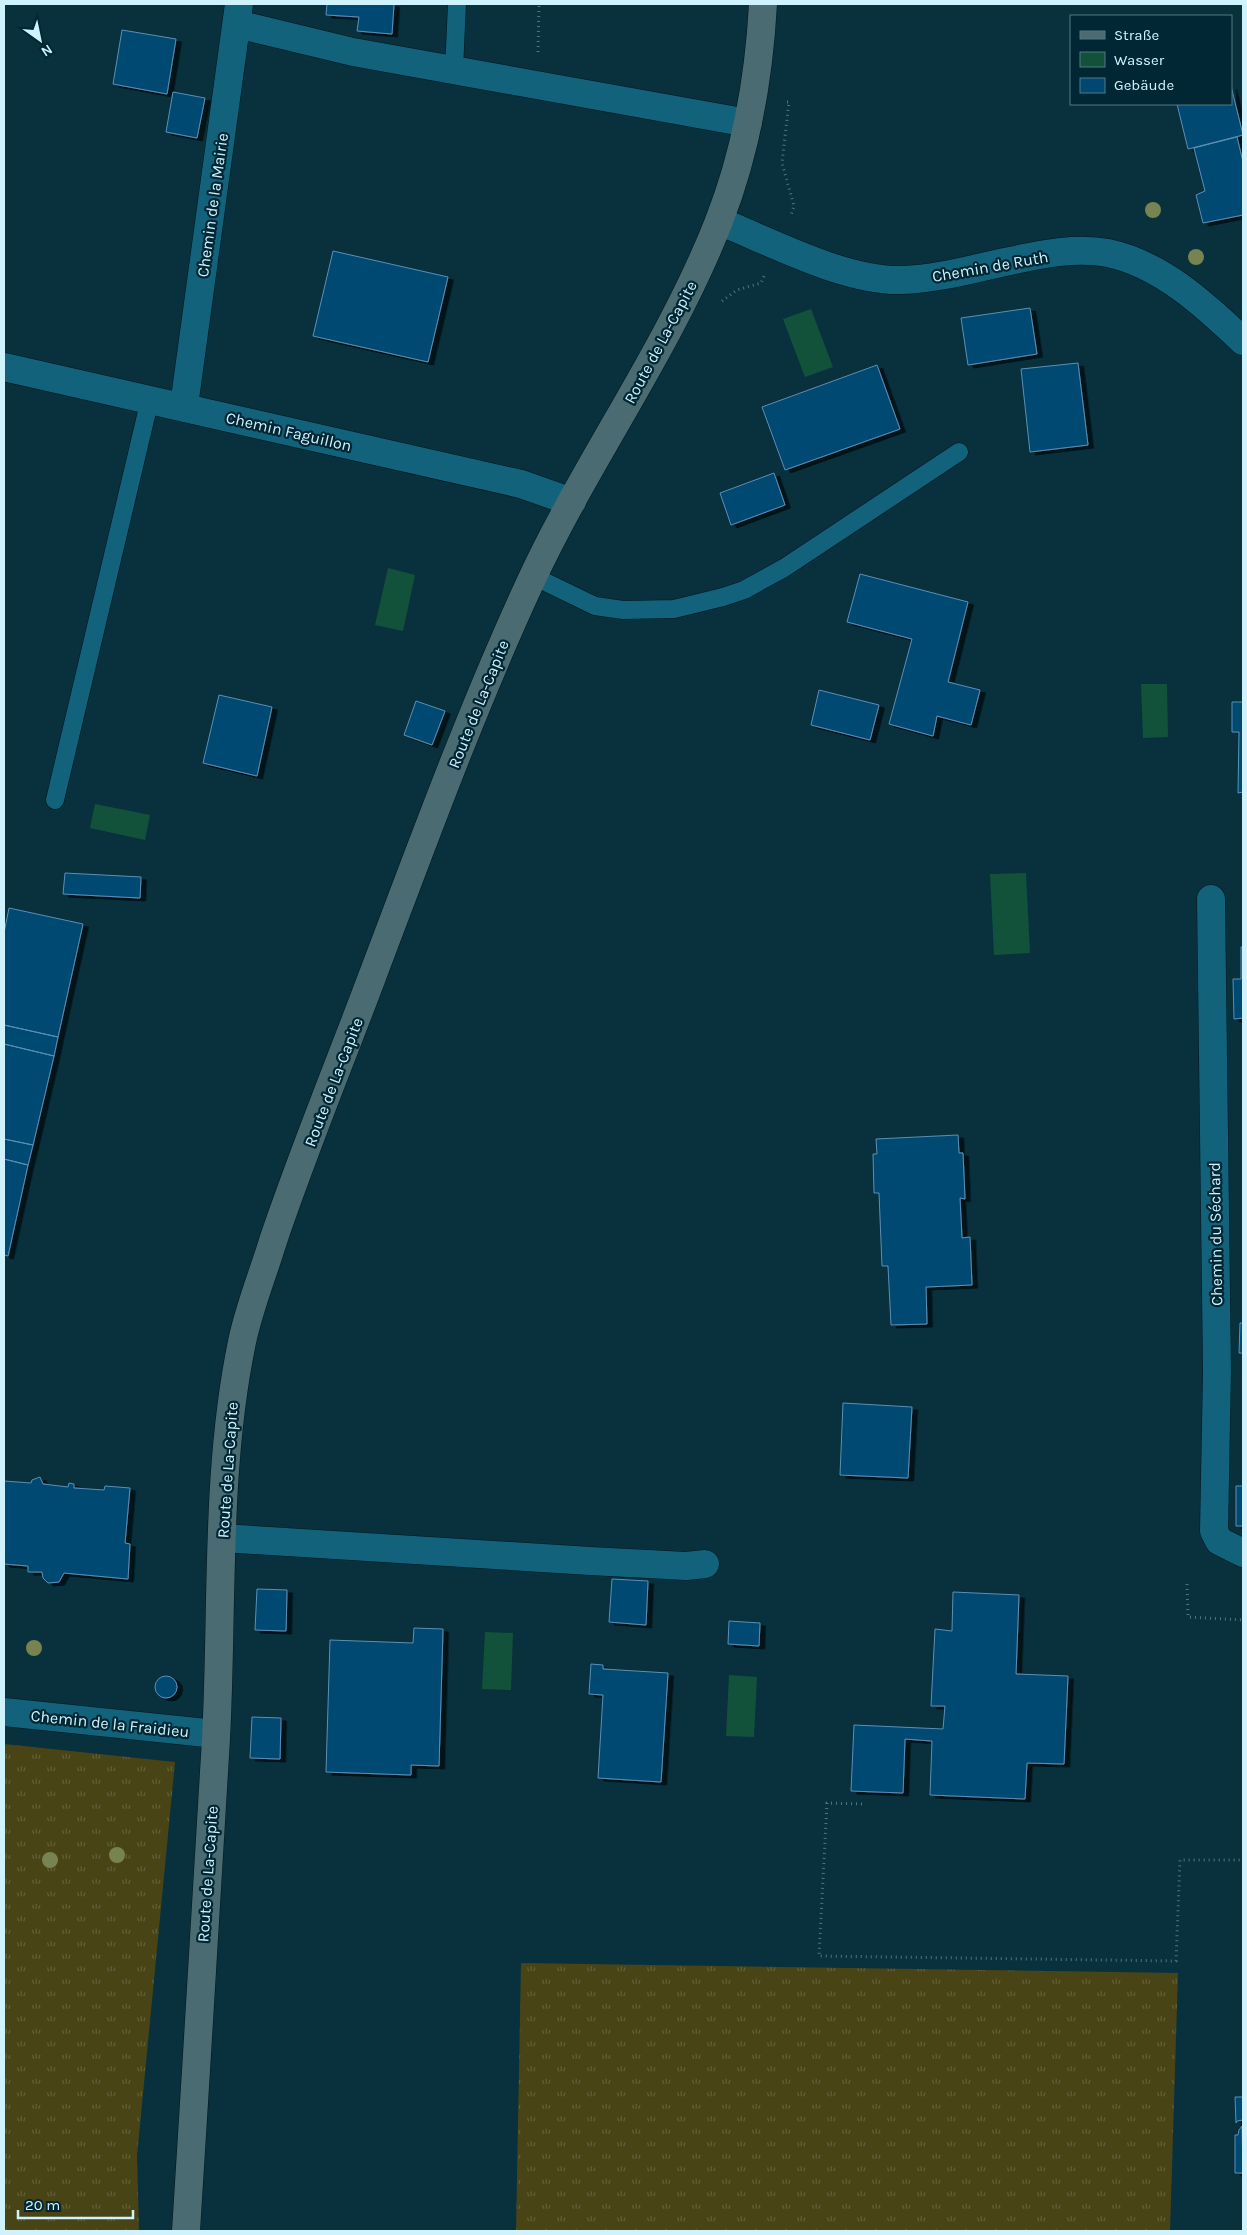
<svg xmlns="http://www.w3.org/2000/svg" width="1247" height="2235" font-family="Karla,sans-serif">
	<defs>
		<pattern id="grass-tufts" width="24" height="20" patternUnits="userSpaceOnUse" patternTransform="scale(1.25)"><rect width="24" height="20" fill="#494416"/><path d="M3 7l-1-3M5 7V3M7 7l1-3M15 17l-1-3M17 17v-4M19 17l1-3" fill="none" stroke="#625f39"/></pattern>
		<filter id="shadow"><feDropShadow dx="5.5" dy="3" stdDeviation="0" flood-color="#0009"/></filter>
	</defs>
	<rect width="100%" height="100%" fill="#08313d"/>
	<!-- grass -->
	<path fill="url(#grass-tufts)" d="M4,1744L175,1762L137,2156L139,2231H4Z
		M521,1963L1178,1973L1170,2231H516Z"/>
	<!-- water -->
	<path fill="#12523a" d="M811,309L833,367L805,377L783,319Z
		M388,568L415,575L403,631L375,625Z
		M1141,684H1167L1168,737L1143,738Z
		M95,804L150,815L145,840L90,828Z
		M1026,873L1030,953L994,955L990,874Z
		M485,1632L513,1633L511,1690L482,1689Z
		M729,1675L757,1677L754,1737L726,1736Z"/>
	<!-- building -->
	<path fill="#004873" stroke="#5c8fb6" filter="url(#shadow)" d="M327,4H394L392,34L357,31L359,17L326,15Z
		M122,30L176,39L167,94L113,84Z
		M1231,86L1243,135L1188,149L1177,104H1231Z
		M173,92L205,98L197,138L166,132Z
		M1237,137L1243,162V215L1203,223L1196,195L1205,191L1194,148Z
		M333,251L448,277L428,362L313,336Z
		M1030,308L1037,354L968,365L961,318Z
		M1078,363L1088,445L1030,452L1021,369Z
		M877,365L900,429L785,470L762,407Z
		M774,473L785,505L731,525L720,493Z
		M860,574L968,602L948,682L980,690L971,725L937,716L933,736L889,724L912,639L847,622Z
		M819,690L879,705L870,740L811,725Z
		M219,695L272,707L257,776L203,763Z
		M416,701L445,711L432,745L404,735Z
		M1232,702H1243V792L1238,793L1239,732H1232Z
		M65,873L141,877L140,898L63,894Z
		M9,908L83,924L58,1037L4,1025V933Z
		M1241,947H1243V1018L1234,1019L1233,979H1241Z
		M4,1025L58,1037L54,1056L4,1044Z
		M4,1044L54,1056L33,1145L4,1139Z
		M958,1135L959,1153H963L965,1199L960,1198L962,1238L970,1237L972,1285L926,1287L927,1324L891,1325L888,1266H882L879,1193H874L873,1154H877L876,1139Z
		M4,1139L33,1145L28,1165L4,1159Z
		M4,1159L28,1165L8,1256L4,1255Z
		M1240,1323H1243V1353H1239Z
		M843,1403L912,1407L908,1478L840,1475Z
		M40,1477L43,1484L68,1487L69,1483L74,1484V1488L104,1490L105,1486L130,1488L125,1543L130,1544L128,1579L64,1573L59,1582L48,1583L43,1578L42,1572H28V1566L4,1564V1481L31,1483L32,1480Z
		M1236,1486H1243V1526H1236Z
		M612,1579L648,1581L646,1625L609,1622Z
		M257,1589L287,1590L286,1631L255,1630Z
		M953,1592L1019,1595L1016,1674L1068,1676L1064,1764L1027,1763L1025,1799L930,1795L932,1741L905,1739L903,1793L851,1791L854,1725L943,1729L945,1706H931L935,1629L952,1631Z
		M729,1621L760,1623L759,1646L728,1644Z
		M414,1628L443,1629L439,1766L411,1765V1775L326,1772L330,1640L413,1643Z
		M591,1664L603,1665V1669L668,1673L661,1782L598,1778L603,1695L589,1694Z
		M155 1687a11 11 0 1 1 22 0a11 11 0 1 1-22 0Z
		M252,1717L281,1718L280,1759L250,1758Z
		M1235,2097H1243V2120L1237,2121L1236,2123Z
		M1242,2126L1243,2173H1235V2135H1238L1239,2130Z"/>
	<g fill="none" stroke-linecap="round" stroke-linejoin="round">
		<defs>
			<path id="lane" d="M454,70L457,4
				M533,576L595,606L623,610L674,609L723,597L744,590L784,568L959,452
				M55,800L150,399"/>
			<path id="street" d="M237,24L353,52L748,123
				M719,221C771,242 846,282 902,280C939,279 975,268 1010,261C1041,254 1077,247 1108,253C1161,264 1205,305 1243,341
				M4,367L521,484L572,502
				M184,406L239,4
				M1211,899L1217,1371L1214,1531L1219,1541L1243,1553
				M222,1538L590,1561L686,1566L705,1564
				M4,1712L216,1734"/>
			<path id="secondary" d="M186,2231C196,2067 207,1903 216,1739C223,1607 215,1472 242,1342C249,1308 263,1274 273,1241C303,1152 339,1065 372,977C422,845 470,713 529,585C586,461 669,349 719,221C746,152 759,78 763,4"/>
		</defs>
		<!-- lane casing -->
		<use href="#lane" stroke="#02171f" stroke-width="19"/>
		<!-- street casing -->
		<use href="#street" stroke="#02171f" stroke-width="29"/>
		<!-- secondary casing -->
		<use href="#secondary" stroke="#02171f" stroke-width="29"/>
		<!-- path -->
		<path stroke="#4e7581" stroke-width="3" stroke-dasharray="1 4" stroke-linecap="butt" d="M538,52L539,4
			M787,102H789L782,163L794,206L791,215
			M722,301L737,290L761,283L764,276
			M1187,1584L1188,1617L1243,1620
			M862,1804L827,1803L819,1956L1176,1961L1180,1860H1243"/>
		<!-- lane -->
		<use href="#lane" stroke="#11627a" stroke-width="18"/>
		<!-- street -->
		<use href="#street" stroke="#11627a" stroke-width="28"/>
		<!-- secondary -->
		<use href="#secondary" stroke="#4a6b72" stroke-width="28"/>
	</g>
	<!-- trees -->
	<g fill="#778350">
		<circle cx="1153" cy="210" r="8"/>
		<circle cx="1196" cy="257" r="8"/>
		<circle cx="34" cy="1648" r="8"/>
		<circle cx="117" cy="1855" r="8"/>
		<circle cx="50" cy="1860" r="8"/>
	</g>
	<g text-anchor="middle" stroke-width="4.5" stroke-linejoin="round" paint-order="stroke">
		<!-- street labels -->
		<g font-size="16" fill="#cff2ff" stroke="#002733">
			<text transform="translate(212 205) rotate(-82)" y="6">Chemin de la Mairie</text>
			<text transform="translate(990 266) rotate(-10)" y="6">Chemin de Ruth</text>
			<text transform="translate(660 342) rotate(-62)" y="6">Route de La-Capite</text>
			<text transform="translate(289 431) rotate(13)" y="6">Chemin Faguillon</text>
			<text transform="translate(478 704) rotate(-68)" y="6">Route de La-Capite</text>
			<text transform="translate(333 1082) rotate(-69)" y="6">Route de La-Capite</text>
			<text transform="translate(1215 1234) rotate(-91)" y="6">Chemin du Séchard</text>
			<text transform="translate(227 1470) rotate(-86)" y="6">Route de La-Capite</text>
			<text transform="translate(110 1723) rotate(6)" y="6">Chemin de la Fraidieu</text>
			<text transform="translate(207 1874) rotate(-86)" y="6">Route de La-Capite</text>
		</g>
	</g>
	<!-- border -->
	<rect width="1247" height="2235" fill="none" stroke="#cff2ff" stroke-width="10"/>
	<!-- legend -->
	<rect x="1070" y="15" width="162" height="90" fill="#002733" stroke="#537885"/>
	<rect x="1080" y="31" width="25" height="8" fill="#4a6b72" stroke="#537885"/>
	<text x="1114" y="40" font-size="15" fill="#cff2ff">Straße</text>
	<rect x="1080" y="52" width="25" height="15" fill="#12523a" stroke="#537885"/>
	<text x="1114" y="65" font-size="15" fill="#cff2ff">Wasser</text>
	<rect x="1080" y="78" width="25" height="15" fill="#004873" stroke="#537885"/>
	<text x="1114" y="90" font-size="15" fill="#cff2ff">Gebäude</text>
	<!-- north arrow -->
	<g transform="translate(40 40) rotate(147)" stroke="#002733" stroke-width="4" paint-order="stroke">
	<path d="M0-4L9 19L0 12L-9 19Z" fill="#cff2ff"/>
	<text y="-8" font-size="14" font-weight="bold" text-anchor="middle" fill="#cff2ff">N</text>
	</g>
	<!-- scale -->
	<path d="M18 2210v8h115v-8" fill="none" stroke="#cff2ff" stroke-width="2.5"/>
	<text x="25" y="2210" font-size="15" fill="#cff2ff" stroke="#002733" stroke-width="4" paint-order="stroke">20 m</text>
</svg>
